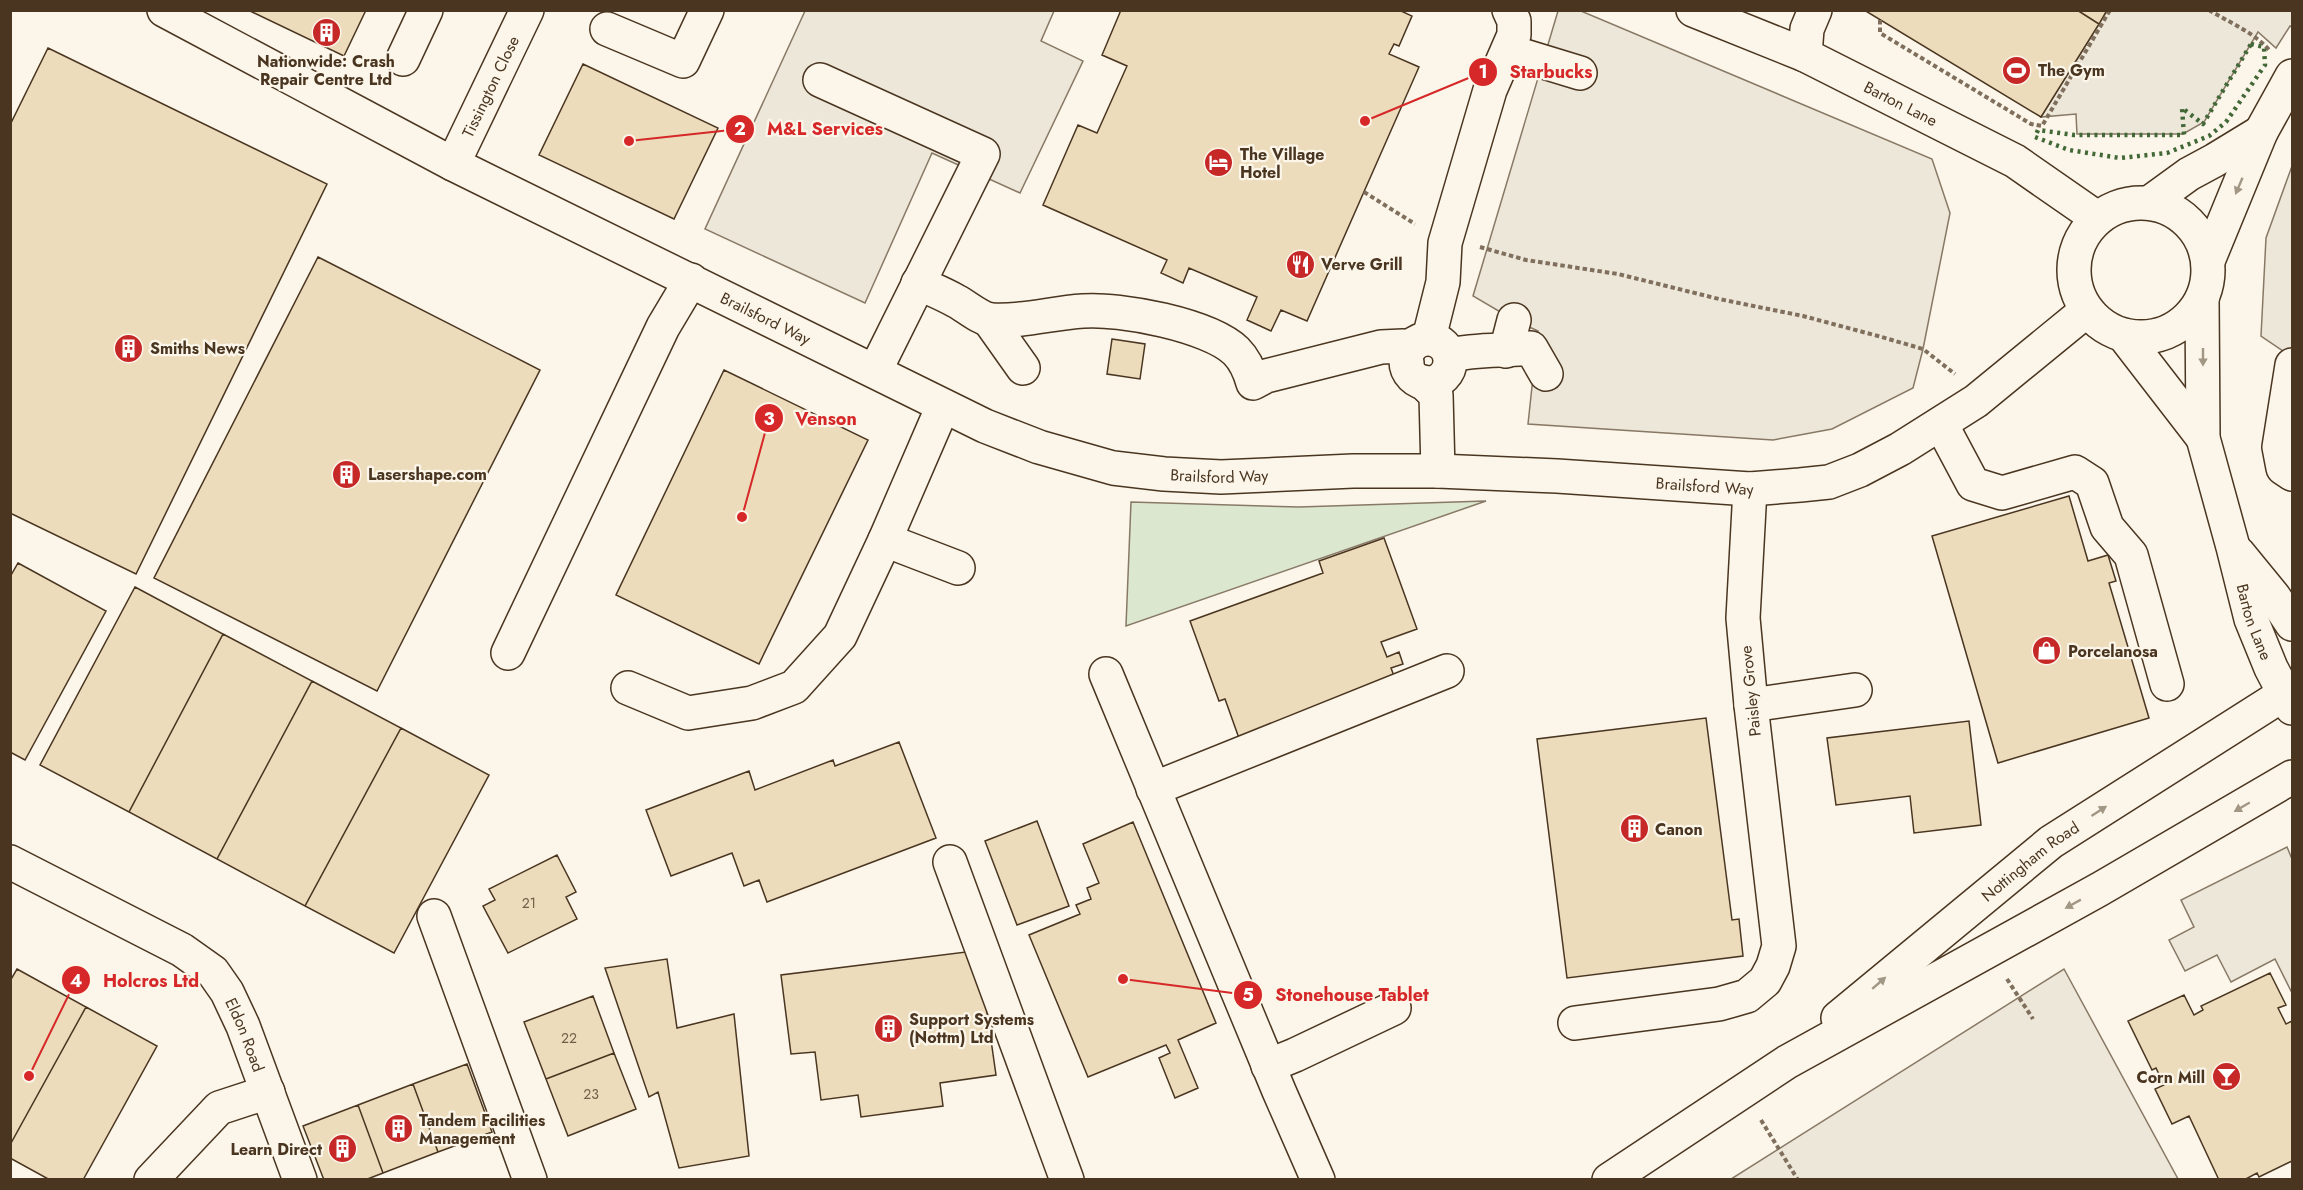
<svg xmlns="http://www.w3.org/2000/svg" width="2303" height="1190" font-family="Jost,sans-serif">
	<rect width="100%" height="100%" fill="#fbf6e9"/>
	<!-- green -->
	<path fill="#dce7d0" stroke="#887966" stroke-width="1.5" d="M1486,501L1126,626L1131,502L1299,507Z"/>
	<!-- parking -->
	<path fill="#ede7d9" stroke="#887966" stroke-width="1.5" d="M805,11H1054L1041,41L1083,61L1020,193L932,153L865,303L705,229Z
		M1558,11H1581L1932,159L1950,213L1923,349L1913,388L1832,429L1773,440L1528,424L1538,331L1514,320L1473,296Z
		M2107,11H2292V27L2290,26L2276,48L2258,32L2204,122L2183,134H2077L2076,114L2041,117Z
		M2292,166V357L2261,336L2266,238Z
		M2287,847L2292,859V993L2275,959L2231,982L2217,955L2185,971L2169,940L2194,927L2181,900Z
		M2064,969L2178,1179H1731Z"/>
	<!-- building -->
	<path fill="#ecdcbc" stroke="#4a3520" stroke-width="1.5" d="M248,10H366L344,56Z
		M1121,10H1399L1412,16L1399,46L1394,44L1389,54L1419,67L1307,321L1281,310L1271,331L1247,320L1257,297L1189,268L1183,283L1161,273L1167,260L1043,205L1078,125L1097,133L1127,66L1102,55Z
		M1864,10H2077L2099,24L2041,117Z
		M2077,10H2107L2099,24Z
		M48,48L327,184L136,574L10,513V125Z
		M583,64L718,128L674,219L539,155Z
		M318,257L540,370L377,691L154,578Z
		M1112,339L1145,344L1140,379L1107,374Z
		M724,370L868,440L759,664L616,595Z
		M2069,496L2088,561L2108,555L2116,581L2109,583L2149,718L1998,763L1932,536Z
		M1384,538L1417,629L1381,642L1387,657L1399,652L1403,664L1391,668L1397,684L1240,741L1225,699L1219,701L1190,621L1323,573L1319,561Z
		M18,563L106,611L25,760L10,752V577Z
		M135,587L223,634L129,812L40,765Z
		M223,634L312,681L217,859L129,812Z
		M312,681L401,728L305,906L217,859Z
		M1706,718L1732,920L1739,919L1743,956L1567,978L1537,739Z
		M1969,721L1981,825L1914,833L1910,796L1836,805L1827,738Z
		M401,728L489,775L394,953L305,906Z
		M899,742L936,838L767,902L759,880L744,886L732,853L671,876L646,810L749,771L755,790L833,760L835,766Z
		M1037,821L1069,906L1017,925L985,841Z
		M1133,822L1216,1023L1178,1040L1198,1088L1175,1098L1159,1058L1170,1053L1166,1045L1088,1077L1029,935L1080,914L1076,905L1091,899L1087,888L1099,883L1083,844Z
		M557,855L576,892L566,897L577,919L508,953L483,906L495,900L489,889Z
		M966,952L986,1005L996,1075L940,1083L943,1106L861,1117L858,1095L821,1100L815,1052L791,1054L781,975Z
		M667,959L677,1028L734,1014L749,1156L679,1168L658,1092L649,1097L605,968Z
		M17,969L86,1007L10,1145V981Z
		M2270,973L2286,1005L2278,1008L2286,1024L2292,1021V1161L2259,1177L2257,1173L2244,1180H2219L2189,1116L2172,1124L2155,1089L2164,1085L2156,1068L2152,1070L2128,1021L2184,995L2194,1015L2203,1010L2201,1006Z
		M593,996L614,1053L546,1079L524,1022Z
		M86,1007L157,1046L83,1180H50L10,1158V1145Z
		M614,1053L636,1109L568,1136L546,1079Z
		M467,1064L492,1132L438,1152L413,1084Z
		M413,1084L438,1152L383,1173L358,1105Z
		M358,1105L383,1173L365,1180H324L303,1126Z"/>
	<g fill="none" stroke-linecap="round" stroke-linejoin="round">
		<defs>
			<g id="minor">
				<path id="s1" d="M164,10L453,164L985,426L1039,447L1113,468L1164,474L1221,477L1353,471H1438L1557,476L1750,489L1800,485L1829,482L1860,470L1900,449L1976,401L2086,311"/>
				<path id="s2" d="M1693,10L1805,55L2015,161L2097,218"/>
				<path d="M607,29L683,61L707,10"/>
				<path d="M1508,51L1580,73"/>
				<path d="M1805,55L1807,29L1815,10"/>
				<path d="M403,59L426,10"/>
				<path d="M820,80L983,154L875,371"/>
				<path id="s3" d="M453,164L527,10"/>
				<path d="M2149,203L2189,174L2215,160L2261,132"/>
				<circle cx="2141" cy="270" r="67"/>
				<path d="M2208,261L2261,132L2292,76"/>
				<path d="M918,283C931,289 944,294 956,301C966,306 980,319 992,320C1022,322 1052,313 1083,311C1120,308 1209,325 1236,351C1244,359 1250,372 1253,383L1266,376L1381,347L1403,346L1407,363"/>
				<path id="s4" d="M2202,299L2203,438L2233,547L2251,619L2271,668L2292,708"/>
				<path d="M989,320L1023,368"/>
				<path d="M2125,337L2203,438"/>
				<path d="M1429,338L1443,282L1445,243L1490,90L1514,35V21L1509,10"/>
				<circle cx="1428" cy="361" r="22"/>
				<path d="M1506,351L1514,320"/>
				<path d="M1450,355C1477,349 1503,351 1531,348L1546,374"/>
				<path d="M2292,365L2279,447L2283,468L2292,474"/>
				<path d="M1423,382L1436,395L1438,471"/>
				<path d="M1941,424L1973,484L2002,493L2075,472L2092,483L2107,527L2131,555L2167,684"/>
				<path d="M885,540L958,568"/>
				<path d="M2238,553L2274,597L2292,624"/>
				<path d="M508,653L663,327L691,280"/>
				<path d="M1106,674L1279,1091L1318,1180"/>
				<path d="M628,688L688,713L752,703L794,687L840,636L885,540L943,406"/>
				<path d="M1751,705L1855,690"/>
				<path d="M1153,789L1447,671"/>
				<path id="s5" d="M10,862L182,950L213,972L227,992L243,1026L300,1180"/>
				<path d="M950,862L1067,1180"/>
				<path d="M434,916L530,1180"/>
				<path d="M1575,1023L1719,1004L1747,996L1765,981L1773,966L1779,946L1751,705L1743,618L1750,489"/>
				<path d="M1268,1066L1295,1055L1394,1008"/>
				<path d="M151,1180L219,1108L268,1092"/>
			</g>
			<g id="major">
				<path id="s6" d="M1838,1018L2051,842L2292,689"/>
				<path d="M1609,1180L1787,1062L2100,889L2292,777"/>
			</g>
		</defs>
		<!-- minor casing -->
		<use href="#minor" stroke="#4a3520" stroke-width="36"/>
		<!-- major casing -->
		<use href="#major" stroke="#4a3520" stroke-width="36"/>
		<!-- path -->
		<path stroke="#7f6f5c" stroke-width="4" stroke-dasharray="4.5 3" stroke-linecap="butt" d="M2209,10C2230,23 2254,32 2270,51
			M1880,20V33L2031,124L2042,126L2110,10
			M1364,192L1415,224
			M1480,247L1526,260L1618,274L1719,299L1803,316L1878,336L1923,349L1955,374
			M2007,979L2033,1019
			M1761,1120L1798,1180"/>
		<!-- minor -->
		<use href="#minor" stroke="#fbf6e9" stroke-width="33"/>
		<!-- major -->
		<use href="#major" stroke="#fbf6e9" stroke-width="33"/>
		<!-- hedge -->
		<path stroke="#436837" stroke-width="4.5" stroke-dasharray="3 4.5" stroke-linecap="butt" d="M2251,44L2264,47L2265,65L2226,122L2209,136L2167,153L2120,158L2069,150L2035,137L2038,130L2074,135H2184L2182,108L2203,124Z"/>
	</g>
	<!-- one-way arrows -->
	<defs><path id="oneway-solid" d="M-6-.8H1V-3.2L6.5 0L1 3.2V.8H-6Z" transform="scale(1.5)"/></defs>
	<g fill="#a29684">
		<use href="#oneway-solid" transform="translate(2239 186) rotate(113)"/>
		<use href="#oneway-solid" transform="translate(2203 357) rotate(90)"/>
		<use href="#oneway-solid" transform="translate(2242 807) rotate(150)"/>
		<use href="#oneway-solid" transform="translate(2099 811) rotate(-33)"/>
		<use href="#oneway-solid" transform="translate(2073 904) rotate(151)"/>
		<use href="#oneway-solid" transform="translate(1879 983) rotate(-41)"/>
	</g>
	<!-- icons -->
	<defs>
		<symbol id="building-disc" viewBox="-11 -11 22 22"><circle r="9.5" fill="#c62828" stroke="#fbf6e9"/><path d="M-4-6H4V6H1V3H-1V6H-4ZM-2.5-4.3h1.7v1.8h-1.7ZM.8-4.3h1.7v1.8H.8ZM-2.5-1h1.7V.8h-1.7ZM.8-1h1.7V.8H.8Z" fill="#fff"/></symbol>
		<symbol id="stadium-disc" viewBox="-11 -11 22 22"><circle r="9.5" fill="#c62828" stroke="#fbf6e9"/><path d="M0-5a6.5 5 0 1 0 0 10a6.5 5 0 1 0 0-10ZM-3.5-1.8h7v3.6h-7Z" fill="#fff"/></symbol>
		<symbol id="hotel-disc" viewBox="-11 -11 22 22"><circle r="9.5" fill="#c62828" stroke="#fbf6e9"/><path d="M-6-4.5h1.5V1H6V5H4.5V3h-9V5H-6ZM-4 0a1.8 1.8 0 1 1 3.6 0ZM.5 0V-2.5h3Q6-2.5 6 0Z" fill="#fff"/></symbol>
		<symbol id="restaurant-disc" viewBox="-11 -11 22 22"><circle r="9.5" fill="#c62828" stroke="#fbf6e9"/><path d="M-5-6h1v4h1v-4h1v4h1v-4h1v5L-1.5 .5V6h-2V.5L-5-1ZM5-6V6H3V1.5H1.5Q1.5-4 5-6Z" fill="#fff"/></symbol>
		<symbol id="shop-disc" viewBox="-11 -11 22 22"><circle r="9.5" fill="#c62828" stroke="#fbf6e9"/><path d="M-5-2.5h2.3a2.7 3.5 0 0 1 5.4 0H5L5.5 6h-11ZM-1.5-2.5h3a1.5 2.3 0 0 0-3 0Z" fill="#fff"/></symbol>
		<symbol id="bar-disc" viewBox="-11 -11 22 22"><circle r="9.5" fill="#c62828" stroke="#fbf6e9"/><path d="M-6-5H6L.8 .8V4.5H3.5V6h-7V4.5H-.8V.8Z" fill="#fff"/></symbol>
	</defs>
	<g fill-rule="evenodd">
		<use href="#building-disc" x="310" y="16" width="33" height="33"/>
		<use href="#stadium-disc" x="2000" y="54" width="33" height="33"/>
		<use href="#hotel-disc" x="1202" y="146" width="33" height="33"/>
		<use href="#restaurant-disc" x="1284" y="248" width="33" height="33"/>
		<use href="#building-disc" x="112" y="332" width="33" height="33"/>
		<use href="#building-disc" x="330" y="458" width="33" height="33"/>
		<use href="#shop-disc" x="2030" y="634" width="33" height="33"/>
		<use href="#building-disc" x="1618" y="812" width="33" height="33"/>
		<use href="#building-disc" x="872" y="1012" width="33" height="33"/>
		<use href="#bar-disc" x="2210" y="1060" width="33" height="33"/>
		<use href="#building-disc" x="382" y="1112" width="33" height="33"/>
		<use href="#building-disc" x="326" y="1132" width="33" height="33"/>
	</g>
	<g text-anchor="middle" stroke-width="4.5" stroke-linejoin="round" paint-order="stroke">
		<!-- number labels -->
		<g font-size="14" fill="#725f47">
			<text x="529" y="908">21</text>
			<text x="569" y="1043">22</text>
			<text x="591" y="1099">23</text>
		</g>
		<!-- poi labels -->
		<g font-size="16" font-weight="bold" fill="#4a3520" stroke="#fbf6e9" text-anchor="start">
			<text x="326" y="67" text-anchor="middle">Nationwide: Crash<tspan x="326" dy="18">Repair Centre Ltd</tspan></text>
			<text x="2038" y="76">The Gym</text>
			<text x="1240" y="160">The Village<tspan x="1240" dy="18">Hotel</tspan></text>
			<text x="1321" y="270">Verve Grill</text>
			<text x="150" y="354">Smiths News</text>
			<text x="368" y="480">Lasershape.com</text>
			<text x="2068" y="657">Porcelanosa</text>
			<text x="1655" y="835">Canon</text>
			<text x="909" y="1025">Support Systems<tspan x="909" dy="18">(Nottm) Ltd</tspan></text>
			<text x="2205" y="1083" text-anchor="end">Corn Mill</text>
			<text x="419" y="1126">Tandem Facilities<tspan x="419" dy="18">Management</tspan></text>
			<text x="322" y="1155" text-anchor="end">Learn Direct</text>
		</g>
		<!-- street labels -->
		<g font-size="16" fill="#4a3520" stroke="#fbf6e9">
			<text dy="6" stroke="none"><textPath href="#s3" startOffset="86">Tissington Close</textPath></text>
			<text dy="6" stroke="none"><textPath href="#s2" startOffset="228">Barton Lane</textPath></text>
			<text dy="6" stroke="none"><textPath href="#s1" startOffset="676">Brailsford Way</textPath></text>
			<text dy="6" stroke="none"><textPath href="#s1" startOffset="1162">Brailsford Way</textPath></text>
			<text dy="6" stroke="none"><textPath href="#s1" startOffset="1648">Brailsford Way</textPath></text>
			<text dy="6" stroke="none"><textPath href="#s4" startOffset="330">Barton Lane</textPath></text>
			<text transform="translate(1750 691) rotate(-96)" y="6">Paisley Grove</text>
			<text dy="6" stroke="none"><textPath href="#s6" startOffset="248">Nottingham Road</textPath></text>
			<text dy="6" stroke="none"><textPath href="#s5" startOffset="302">Eldon Road</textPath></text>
		</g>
	</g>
	<!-- callouts -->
	<path fill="none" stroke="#d62828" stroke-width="2" d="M1365 121L1483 72M629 141L740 129M742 517L769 418M29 1076L76 980M1123 979L1248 995"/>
	<g fill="#d62828" stroke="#fbf6e9" stroke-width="2">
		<circle cx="1365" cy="121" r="6"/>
		<circle cx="629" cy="141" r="6"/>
		<circle cx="742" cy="517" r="6"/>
		<circle cx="29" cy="1076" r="6"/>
		<circle cx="1123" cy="979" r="6"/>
		<circle cx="1483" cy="72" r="15"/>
		<circle cx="740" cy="129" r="15"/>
		<circle cx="769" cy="418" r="15"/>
		<circle cx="76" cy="980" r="15"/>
		<circle cx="1248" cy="995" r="15"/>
	</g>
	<g font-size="18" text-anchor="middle" font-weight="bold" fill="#fff">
		<text x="1483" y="78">1</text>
		<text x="740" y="135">2</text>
		<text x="769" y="425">3</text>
		<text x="76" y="987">4</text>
		<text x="1248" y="1001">5</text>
	</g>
	<g font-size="18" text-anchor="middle" font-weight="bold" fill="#d62828" stroke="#fbf6e9" stroke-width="4.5" stroke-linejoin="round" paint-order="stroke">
		<text x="1551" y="78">Starbucks</text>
		<text x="825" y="135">M&amp;L Services</text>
		<text x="826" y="425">Venson</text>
		<text x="151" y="987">Holcros Ltd</text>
		<text x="1352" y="1001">Stonehouse Tablet</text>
	</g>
	<!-- border -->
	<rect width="2303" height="1190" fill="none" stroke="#4a3520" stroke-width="24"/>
</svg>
